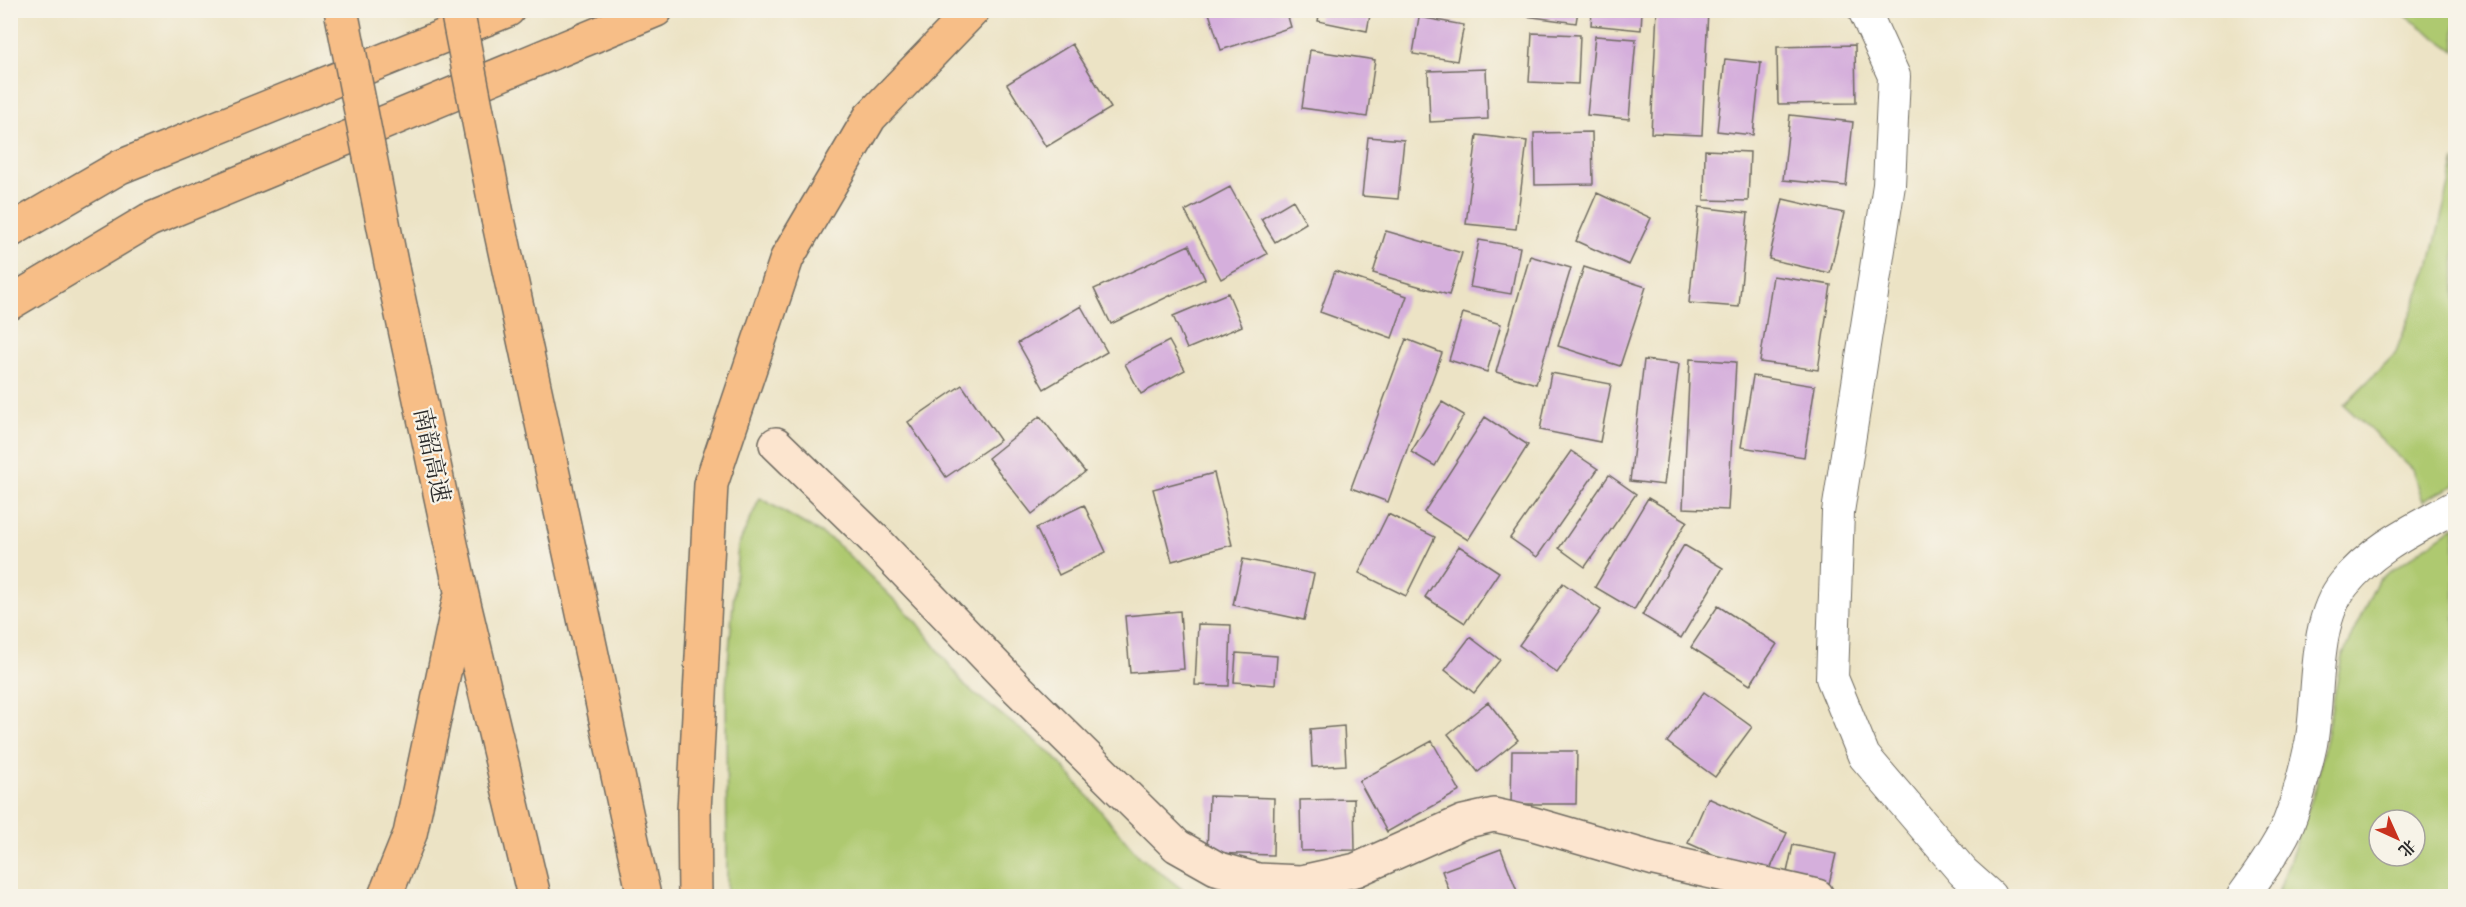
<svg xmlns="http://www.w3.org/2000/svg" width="2466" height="907" font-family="'Old Standard TT','Noto Serif SC',serif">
	<rect width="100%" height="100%" fill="#f7f3e8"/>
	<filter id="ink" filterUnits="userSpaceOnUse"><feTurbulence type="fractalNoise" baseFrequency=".0167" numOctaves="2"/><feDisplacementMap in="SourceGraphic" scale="12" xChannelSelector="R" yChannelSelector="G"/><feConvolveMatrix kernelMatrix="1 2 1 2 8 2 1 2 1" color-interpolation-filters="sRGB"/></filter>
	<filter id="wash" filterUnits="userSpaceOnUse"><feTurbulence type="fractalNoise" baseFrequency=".008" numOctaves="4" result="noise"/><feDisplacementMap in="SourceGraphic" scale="24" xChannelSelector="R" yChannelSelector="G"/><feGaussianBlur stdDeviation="1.35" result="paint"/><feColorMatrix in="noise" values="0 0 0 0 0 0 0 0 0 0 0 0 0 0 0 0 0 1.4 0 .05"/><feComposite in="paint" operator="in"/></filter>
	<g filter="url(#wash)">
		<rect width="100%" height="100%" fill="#ece3c5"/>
		<!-- green -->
		<path fill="#aec970" stroke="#6c7a4e" stroke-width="1.5" fill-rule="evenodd" d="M2399,11H2455V51Z
			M2455,160V485L2423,501L2412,469L2344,405L2395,354L2430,264Z
			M760,498L834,541L918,623L965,686L1053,755L1139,856L1191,896H727L726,686L738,546Z
			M2455,526V896H2277L2316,787L2342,656L2378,580ZM2379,820H2415V856H2379Z"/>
		<g id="blocks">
			<!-- building -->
			<path fill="#d5afdc" d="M1218,10H1286L1291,27L1221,50L1209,13Z
				M1320,10H1371L1367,31L1318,21Z
				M1526,10H1578L1576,23L1526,16Z
				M1592,10H1642L1641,30L1591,25Z
				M1657,10H1708L1702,135L1651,133Z
				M1419,17L1464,25L1457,61L1413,54Z
				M1532,33L1580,35L1578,84L1529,82Z
				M1595,36L1636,39L1629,119L1587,115Z
				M1072,44L1111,108L1046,147L1007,84Z
				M1855,45L1856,103L1778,104L1777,47Z
				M1310,50L1375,60L1367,117L1302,108Z
				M1725,59L1761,63L1753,135L1717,131Z
				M1486,69L1488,119L1430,122L1428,71Z
				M1790,115L1853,122L1846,186L1783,180Z
				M1592,132L1593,184L1535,185L1534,133Z
				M1477,135L1527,141L1516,229L1466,224Z
				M1368,137L1404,140L1398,199L1362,196Z
				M1705,150L1750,152L1748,201L1704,200Z
				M1230,187L1267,254L1221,279L1185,211Z
				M1597,193L1651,218L1629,265L1576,241Z
				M1783,199L1844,213L1830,273L1769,259Z
				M1293,200L1306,223L1275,242L1261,219Z
				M1699,207L1748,213L1739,307L1689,303Z
				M1386,231L1462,253L1449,295L1373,273Z
				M1479,240L1520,247L1511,294L1470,287Z
				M1189,245L1205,279L1111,324L1094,289Z
				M1530,256L1571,268L1536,384L1496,372Z
				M1584,267L1646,287L1620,366L1558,346Z
				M1335,271L1407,296L1392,338L1320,312Z
				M1773,276L1831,285L1818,370L1760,362Z
				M1228,293L1242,326L1187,349L1173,316Z
				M1081,306L1107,352L1044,389L1018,343Z
				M1463,313L1501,324L1487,372L1449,360Z
				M1406,339L1442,353L1388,502L1351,488Z
				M1169,341L1185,370L1141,394L1125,364Z
				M1690,359L1736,362L1728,510L1683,508Z
				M1644,360L1679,364L1664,485L1630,481Z
				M1551,373L1611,384L1600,442L1540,430Z
				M1753,376L1815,386L1804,457L1741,447Z
				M962,385L1000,440L946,477L908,422Z
				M1442,402L1464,415L1435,466L1411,452Z
				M1040,416L1085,472L1032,514L988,458Z
				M1485,417L1528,445L1468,540L1424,512Z
				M1571,451L1598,469L1537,557L1510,538Z
				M1214,473L1232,545L1172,561L1153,489Z
				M1609,475L1636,494L1585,567L1559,548Z
				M1648,498L1687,521L1634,610L1595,587Z
				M1084,505L1106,552L1059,575L1036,528Z
				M1388,514L1435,537L1406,596L1359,573Z
				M1684,545L1723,568L1681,638L1642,615Z
				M1459,546L1499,572L1465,623L1425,597Z
				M1243,559L1314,574L1304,620L1233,605Z
				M1563,583L1601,610L1557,673L1519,645Z
				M1718,606L1777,644L1750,685L1691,647Z
				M1180,611L1184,669L1130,673L1125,616Z
				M1198,624L1231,625L1229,686L1195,685Z
				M1470,637L1500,660L1474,693L1445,670Z
				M1236,653L1277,656L1275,685L1234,682Z
				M1704,692L1752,727L1715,777L1667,742Z
				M1488,702L1518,740L1478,772L1448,734Z
				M1344,726L1346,765L1312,767L1310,729Z
				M1432,741L1460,791L1387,832L1359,781Z
				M1512,751H1577L1576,804H1511Z
				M1209,796L1274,798L1273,855L1207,853Z
				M1708,798L1787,833L1766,878L1688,843Z
				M1354,799L1355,850L1301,851L1300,800Z
				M1793,845L1836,854L1828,888L1786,877Z
				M1501,849L1517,891L1504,896H1451L1442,871Z"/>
		</g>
	</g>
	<g filter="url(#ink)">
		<use href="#blocks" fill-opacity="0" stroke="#6f6b61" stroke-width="1.5"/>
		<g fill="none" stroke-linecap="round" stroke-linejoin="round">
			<defs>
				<path id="street" d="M1864,10L1894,76L1889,185L1838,512L1832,678L1864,756L1963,872L1990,896
					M2243,896C2257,877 2271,857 2283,835C2294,815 2306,767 2311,744C2320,697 2312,623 2344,584C2374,547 2415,529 2456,506"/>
				<path id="secondary" d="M776,444L874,539L1017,688L1177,846L1216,868L1258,880L1301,882L1356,870L1463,822L1494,815L1530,823L1654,859L1817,896"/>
				<path id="highway" d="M498,219L644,896
					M10,231L120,167L508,10
					M392,268L461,591L534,896
					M10,303L149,220L656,10
					M385,896L410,834L459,601
					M695,896L694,811L711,484L787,258L870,117L973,10"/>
			</defs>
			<!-- street casing -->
			<use href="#street" stroke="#6f6b61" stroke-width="34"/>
			<!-- secondary casing -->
			<use href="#secondary" stroke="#6f6b61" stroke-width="36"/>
			<!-- highway casing -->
			<use href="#highway" stroke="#6f6b61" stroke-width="36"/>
			<!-- street -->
			<use href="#street" stroke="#fff" stroke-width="32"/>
			<!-- secondary -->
			<use href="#secondary" stroke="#fce5cf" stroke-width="33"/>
			<!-- highway -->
			<use href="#highway" stroke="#f7be87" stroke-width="33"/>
			<defs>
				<path id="highway-bridge" d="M341,10L392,268
					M457,10L498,219"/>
			</defs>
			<!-- highway-bridge casing -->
			<use href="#highway-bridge" stroke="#6f6b61" stroke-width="36" stroke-linecap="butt"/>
			<!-- highway-bridge -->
			<use href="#highway-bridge" stroke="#f7be87" stroke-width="33"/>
		</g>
	</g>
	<g text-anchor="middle" stroke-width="4.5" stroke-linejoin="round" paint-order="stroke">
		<!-- street labels -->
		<g font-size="24" fill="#2b2b2b" stroke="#f7f3e8">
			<text transform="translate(432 455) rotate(78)" y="8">南韶高速</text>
		</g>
	</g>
	<!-- margin -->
	<rect width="2466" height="907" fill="none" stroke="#f7f3e8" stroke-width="36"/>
	<!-- north arrow -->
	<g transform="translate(2397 838) rotate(135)"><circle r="28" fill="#f7f3e8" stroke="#a5a39c" stroke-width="1.5"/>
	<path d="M0-4.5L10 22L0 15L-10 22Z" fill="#c8321e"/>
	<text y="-9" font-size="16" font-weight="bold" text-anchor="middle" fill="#2b2b2b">北</text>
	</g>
</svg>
